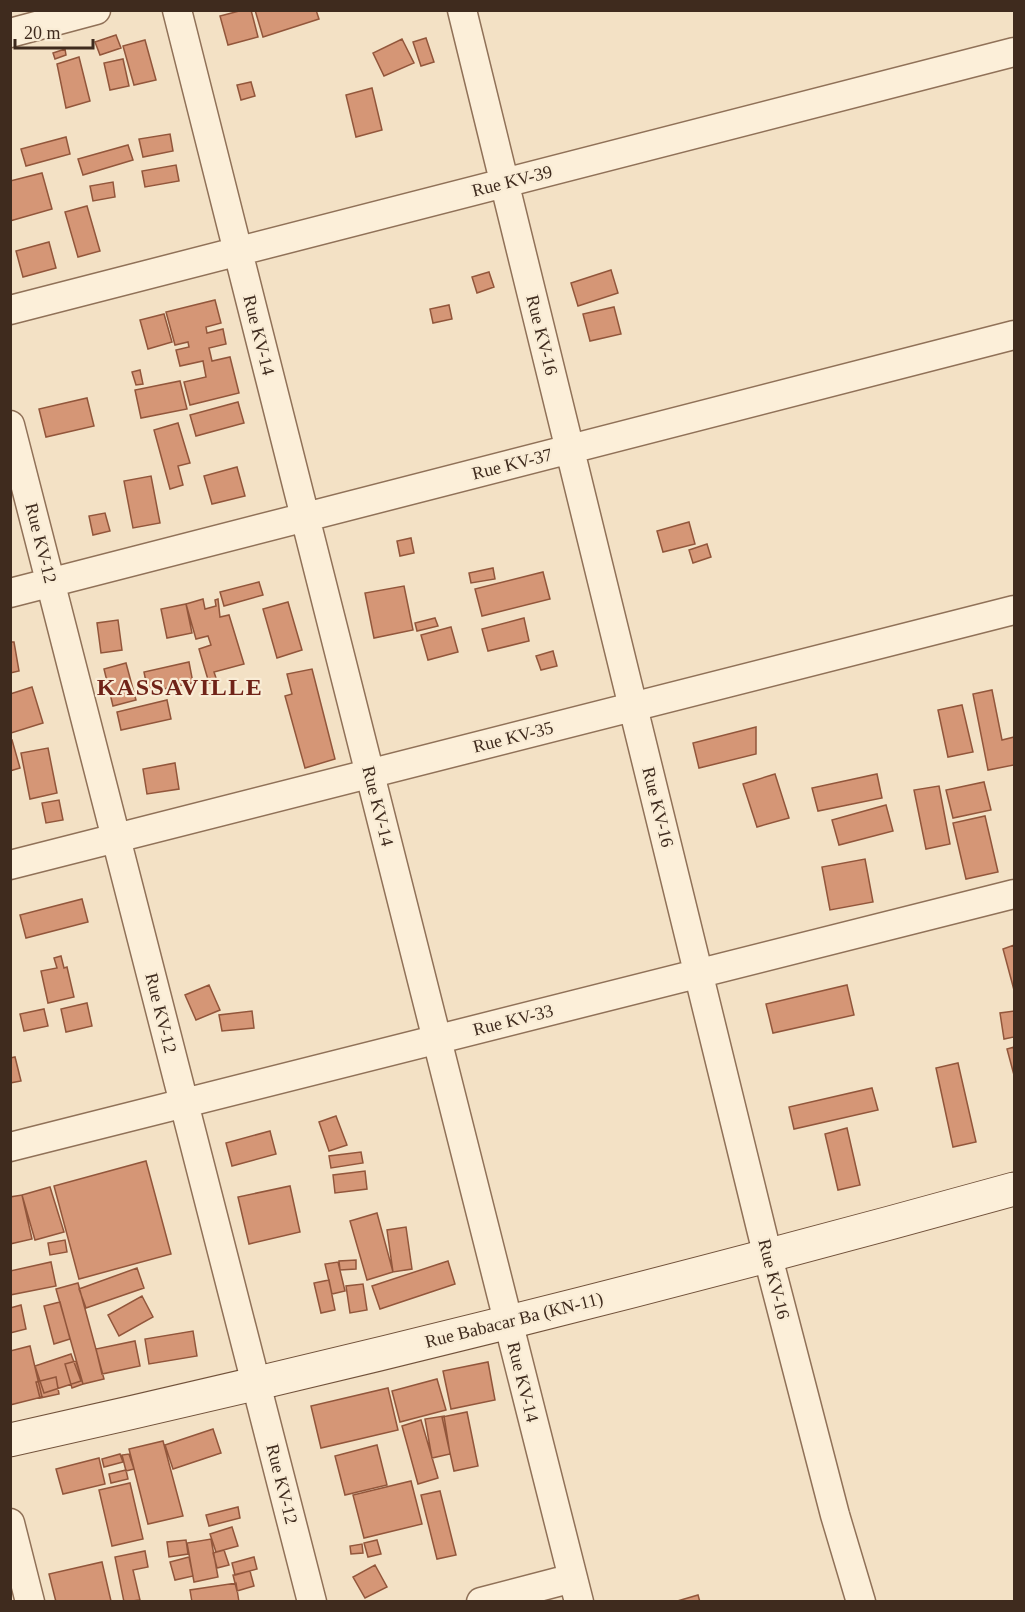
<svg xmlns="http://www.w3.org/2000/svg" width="1025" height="1612" font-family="'Times New Roman',serif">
	<rect width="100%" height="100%" fill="#f3e1c5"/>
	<!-- building -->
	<path fill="#d59676" stroke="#92563b" stroke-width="1.5" d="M243,10H251L258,37L228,45L220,16Z
		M255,10H316L319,19L263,37Z
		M116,35L121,48L100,55L95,42Z
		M426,38L434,62L421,66L413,42Z
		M402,39L414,63L384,76L373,53Z
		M145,40L156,80L134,85L123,46Z
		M65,49L66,55L55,59L53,53Z
		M79,57L90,101L66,108L57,64Z
		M123,59L129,86L110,90L104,63Z
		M251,82L255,96L241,100L237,85Z
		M372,88L382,130L356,137L346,95Z
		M170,134L173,151L143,157L139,139Z
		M66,137L70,154L26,166L21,149Z
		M128,145L133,160L83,175L78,159Z
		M176,165L179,181L145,187L142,171Z
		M42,173L52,209L10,221V181Z
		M113,182L115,197L93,201L90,186Z
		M87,206L100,251L78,257L65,212Z
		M49,242L56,268L23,277L16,251Z
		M611,270L618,293L578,306L571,283Z
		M489,272L494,287L477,293L472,277Z
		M215,300L221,323L206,327L207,333L223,329L226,344L209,348L212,361L230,357L239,393L190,405L184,382L206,377L203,361L180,366L176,350L189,347L188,342L175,345L166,312Z
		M449,305L452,319L433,323L430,309Z
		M614,307L621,334L590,341L583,314Z
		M164,314L172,342L148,349L140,320Z
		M140,370L143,384L136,385L132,372Z
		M180,381L187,409L141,418L135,390Z
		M87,398L94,426L46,437L39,409Z
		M238,402L244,423L196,436L190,415Z
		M178,423L190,463L178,466L183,485L170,489L154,430Z
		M237,467L245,496L212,504L204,476Z
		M151,476L160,523L133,528L124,481Z
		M105,513L110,531L93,535L89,516Z
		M689,522L695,544L663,552L657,531Z
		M411,538L414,553L400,556L397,541Z
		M707,544L711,557L693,563L689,550Z
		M493,568L495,579L471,583L469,573Z
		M543,572L550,599L482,616L475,589Z
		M259,582L263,595L224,606L220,592Z
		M404,586L413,630L374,638L365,593Z
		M203,599L205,609L216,606L215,600L218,599L220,617L229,615L244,664L214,672L217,681L209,683L199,649L211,645L208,636L196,639L186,604Z
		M288,602L302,650L277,658L263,609Z
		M186,604L192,633L167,638L161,609Z
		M435,618L438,626L417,631L415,623Z
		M524,618L529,641L488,651L482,629Z
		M118,620L122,650L101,653L97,623Z
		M451,627L458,652L428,660L421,635Z
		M10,642H14L19,671L10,673Z
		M553,651L557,666L541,670L536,656Z
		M189,662L193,683L148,692L144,672Z
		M126,663L136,700L113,706L104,669Z
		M312,669L335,759L305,768L285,696L292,694L287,674Z
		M32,687L43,723L11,733L10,694Z
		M992,690L1002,740L1014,737V765L988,770L973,694Z
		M167,700L171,719L121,730L117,712Z
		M962,705L973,752L948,757L938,710Z
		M756,727V754L699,768L693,743Z
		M12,740L20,768L10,771V741Z
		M48,748L57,793L30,799L21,753Z
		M175,763L179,789L147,794L143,769Z
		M775,774L789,818L757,827L743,784Z
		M877,774L882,798L818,811L812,788Z
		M984,782L991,810L953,818L946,790Z
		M939,786L950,844L926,849L914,790Z
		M59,800L63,820L46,823L42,803Z
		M886,805L893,831L839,845L832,820Z
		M985,816L998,872L966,879L953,823Z
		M865,859L873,902L830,910L822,867Z
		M82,899L88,922L26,938L20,915Z
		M1014,945V990L1003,949Z
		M61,956L64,968L67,967L74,997L48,1003L41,971L57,968L54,958Z
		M209,985L220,1010L196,1020L185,995Z
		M847,985L854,1015L773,1033L766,1004Z
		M87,1003L92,1026L66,1032L61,1009Z
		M44,1009L48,1026L24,1031L20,1014Z
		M252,1011L254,1028L222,1031L219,1015Z
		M1014,1011V1037L1004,1039L1000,1013Z
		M1014,1047V1075L1007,1049Z
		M15,1057L21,1081L10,1083V1058Z
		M958,1063L976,1142L953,1147L936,1068Z
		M872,1088L878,1110L794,1129L789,1107Z
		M336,1116L347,1145L329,1151L319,1122Z
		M847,1128L860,1185L838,1190L825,1134Z
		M270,1131L276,1154L232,1166L226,1143Z
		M361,1152L363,1163L331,1168L329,1156Z
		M146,1161L171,1254L79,1279L54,1186Z
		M365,1171L367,1189L335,1193L333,1175Z
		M290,1186L300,1232L249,1244L238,1197Z
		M50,1187L64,1232L35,1240L22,1195Z
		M22,1195L32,1239L10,1244V1197Z
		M377,1213L393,1272L367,1280L350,1221Z
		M406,1227L412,1269L393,1272L387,1230Z
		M65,1240L67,1252L50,1255L48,1243Z
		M356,1260V1269L340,1270L339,1261Z
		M448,1261L455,1284L380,1309L372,1286Z
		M51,1262L56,1286L10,1295V1271Z
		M338,1262L345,1291L332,1294L325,1264Z
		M137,1268L144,1288L86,1308L79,1289Z
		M329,1280L335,1310L321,1313L314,1283Z
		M78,1283L104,1379L83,1384L56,1289Z
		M363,1284L367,1310L350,1313L346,1286Z
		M142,1296L153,1317L119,1336L108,1315Z
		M60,1302L70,1339L54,1344L44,1306Z
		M21,1305L26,1329L10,1333V1308Z
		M193,1331L197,1356L149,1364L145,1339Z
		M135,1341L140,1366L102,1374L96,1349Z
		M30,1346L42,1397L10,1405V1351Z
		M71,1354L81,1381L44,1393L35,1366Z
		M76,1361L83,1384L72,1388L65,1364Z
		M488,1362L495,1400L451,1409L443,1371Z
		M56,1377L59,1394L40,1398L36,1382Z
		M437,1379L446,1410L400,1422L392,1391Z
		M388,1388L398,1430L321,1448L311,1406Z
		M467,1412L478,1466L454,1471L442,1417Z
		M444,1416L450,1454L432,1458L425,1419Z
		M421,1420L438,1478L418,1484L402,1426Z
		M213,1429L221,1453L173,1469L165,1445Z
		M163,1441L183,1516L148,1524L129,1449Z
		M377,1445L387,1485L345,1495L335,1456Z
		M120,1454L123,1462L104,1467L102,1459Z
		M129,1454L134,1469L126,1471L122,1455Z
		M99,1458L105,1484L63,1494L56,1469Z
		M126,1470L128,1479L111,1483L109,1474Z
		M411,1481L422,1524L364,1538L353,1495Z
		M130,1483L143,1539L112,1546L99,1490Z
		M440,1491L456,1555L437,1559L421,1495Z
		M238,1507L240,1518L209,1526L206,1515Z
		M232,1527L238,1546L216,1552L210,1534Z
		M211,1539L218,1577L194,1582L187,1543Z
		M186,1540L188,1554L169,1557L167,1542Z
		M377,1540L381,1554L368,1557L364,1543Z
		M362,1544L363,1553L351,1554L350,1546Z
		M224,1550L229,1565L217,1568L213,1553Z
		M145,1551L148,1567L133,1570L140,1600L124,1602L115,1557Z
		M189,1557L193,1576L175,1580L170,1562Z
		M254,1557L257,1569L235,1575L232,1563Z
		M102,1562L111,1601L56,1602L49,1574Z
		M375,1565L387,1587L365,1598L353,1577Z
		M250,1571L254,1586L237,1591L233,1575Z
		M236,1583L239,1602H192L190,1590Z
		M698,1595L700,1602H674Z"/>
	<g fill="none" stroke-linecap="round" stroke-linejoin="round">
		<defs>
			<path id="street" d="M177,10L579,1602
				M462,10L768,1257L835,1515L861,1602
				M10,33L96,10
				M10,310L1014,52
				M10,425L312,1602
				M10,593L1014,335
				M10,865L1014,610
				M10,1147L1014,894
				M10,1523L30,1602
				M481,1602L573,1578"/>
			<path id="secondary" d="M10,1440C347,1365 682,1281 1014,1189"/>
		</defs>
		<!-- street casing -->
		<use href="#street" stroke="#907158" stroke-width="31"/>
		<!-- secondary casing -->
		<use href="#secondary" stroke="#72523b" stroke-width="35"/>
		<!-- street -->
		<use href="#street" stroke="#fcefd9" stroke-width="28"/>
		<!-- secondary -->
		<use href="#secondary" stroke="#fcefd9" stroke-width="33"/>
	</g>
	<g text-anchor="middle" stroke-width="4.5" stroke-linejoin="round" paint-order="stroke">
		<!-- street labels -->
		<g font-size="18" fill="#3f2b1e" stroke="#f9ecd5">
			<text transform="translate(512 181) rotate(-14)" y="6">Rue KV-39</text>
			<text transform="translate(259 335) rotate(76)" y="6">Rue KV-14</text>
			<text transform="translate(542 335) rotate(76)" y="6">Rue KV-16</text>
			<text transform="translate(512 464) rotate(-14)" y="6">Rue KV-37</text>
			<text transform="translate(41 543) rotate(76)" y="6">Rue KV-12</text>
			<text transform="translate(513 737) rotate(-14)" y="6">Rue KV-35</text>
			<text transform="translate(378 806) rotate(76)" y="6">Rue KV-14</text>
			<text transform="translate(658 807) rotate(76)" y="6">Rue KV-16</text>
			<text transform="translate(161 1013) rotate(76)" y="6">Rue KV-12</text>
			<text transform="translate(513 1020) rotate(-14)" y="6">Rue KV-33</text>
			<text transform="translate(774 1279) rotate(76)" y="6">Rue KV-16</text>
			<text transform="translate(514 1320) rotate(-14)" y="6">Rue Babacar Ba (KN-11)</text>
			<text transform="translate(523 1382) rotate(76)" y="6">Rue KV-14</text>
			<text transform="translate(282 1484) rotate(76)" y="6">Rue KV-12</text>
		</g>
		<!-- district labels -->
		<g font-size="24" font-weight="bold" letter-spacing="1.5" fill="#702318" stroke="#f9ecd5">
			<text x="180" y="695">KASSAVILLE</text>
		</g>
	</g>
	<!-- border -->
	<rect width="1025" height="1612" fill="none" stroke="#3f2b1e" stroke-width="24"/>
	<!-- scale -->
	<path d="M15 39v9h78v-9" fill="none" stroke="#3f2b1e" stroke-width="3"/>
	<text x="24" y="39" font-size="18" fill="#3f2b1e" stroke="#f9ecd5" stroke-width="4.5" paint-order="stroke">20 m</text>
</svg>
